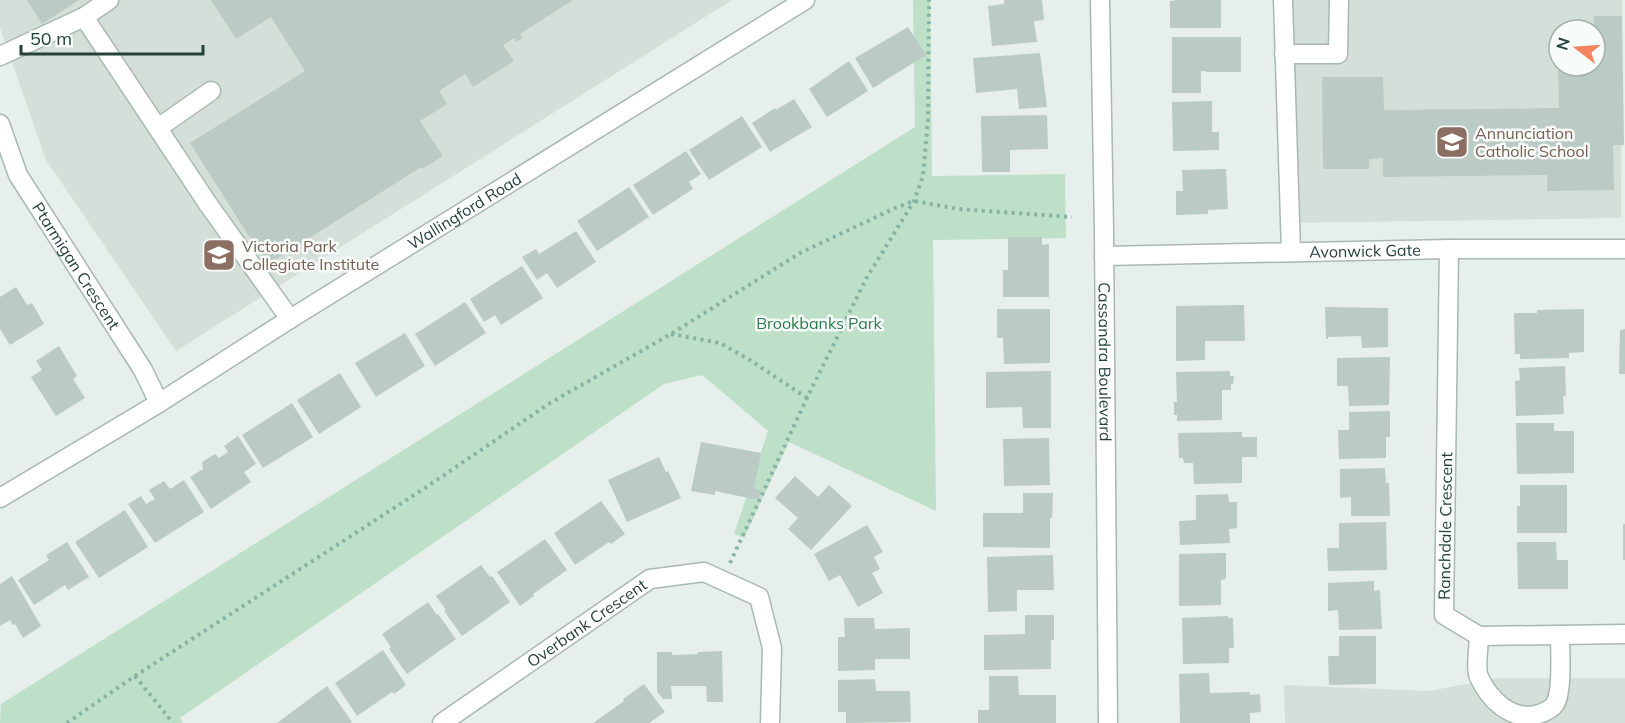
<svg xmlns="http://www.w3.org/2000/svg" width="1625" height="723" font-family="Mulish,sans-serif">
	<rect width="100%" height="100%" fill="#e6efeb"/>
	<!-- built -->
	<path fill="#d4dfda" fill-rule="evenodd" d="M0,0H732L176,351L46,160L0,28Z
		M1281,0H1622L1621,218L1284,223ZM1559,30H1595V66H1559Z
		M1498,678H1625V723H1285L1284,685L1429,691Z"/>
	<!-- green -->
	<path fill="#bfe0c8" d="M913,0H930L932,176L1065,174L1066,238L933,240L936,511L789,442L744,538L734,534L768,431L702,375L664,384L180,718L183,723H0L1,704L915,127Z"/>
	<!-- building -->
	<path fill="#bbcac4" d="M27,0H79L42,24Z
		M211,0H573L520,34L523,38L516,42L514,38L503,45L514,61L473,87L465,74L439,91L447,104L420,121L443,156L422,169L421,167L267,265L190,143L305,71L271,17L236,39Z
		M1004,0H1042L1044,20L1034,21L1037,42L992,46L988,6L1004,4Z
		M1178,0H1221V28H1170V1Z
		M1594,16H1622L1624,145H1613L1614,190L1547,191V175L1383,177V158L1369,159V169H1323L1322,77H1383L1384,110L1559,108L1558,66H1595Z
		M908,27L926,55L873,88L855,58Z
		M1172,37H1241V72H1206V71H1201V93H1172Z
		M1040,53L1047,107L1019,109L1017,89L976,93L973,58Z
		M849,61L868,91L827,117L809,89Z
		M794,99L812,127L770,152L752,123L775,108L776,110Z
		M1212,101V132H1219V150L1173,151L1172,102Z
		M1047,115L1048,149L1010,150V172H982L981,116Z
		M742,116L762,147L709,180L689,150Z
		M686,151L701,174L689,182L693,189L653,215L633,185Z
		M1226,169L1228,209L1208,210V214L1176,215V191H1183L1182,170Z
		M629,187L649,217L597,251L577,221Z
		M576,231L596,262L557,288L547,273L537,280L522,257L536,249L539,254Z
		M1008,237H1042V245L1049,244V297H1003V270H1008Z
		M522,266L543,298L501,325L495,315L484,322L470,299Z
		M16,287L27,305L32,303L44,324L10,345L0,329V297Z
		M465,302L486,333L435,366L415,334Z
		M1244,305L1245,341H1205V360L1176,361V306Z
		M1325,307L1388,308V347L1362,348L1361,336L1328,337V339H1326Z
		M997,309H1050V363L1004,364L1003,338H997Z
		M1584,309V352L1569,353V358L1520,359V354H1515L1514,313H1537V310Z
		M1625,329V374H1619L1620,330Z
		M405,333L425,366L376,397L355,363Z
		M59,346L77,376L73,379L85,398L56,416L31,377L42,370L36,361Z
		M1385,357H1390L1389,405L1349,406L1348,386H1337V358Z
		M1565,366L1566,396H1563L1564,414L1516,416L1515,381L1520,380L1519,368Z
		M1051,371V428H1023L1022,407L986,408V372Z
		M1230,371V376H1234L1233,384H1231V390H1222V420L1177,421V415H1174V402H1177L1176,372Z
		M340,373L361,407L319,434L297,400Z
		M292,403L313,437L263,468L242,435Z
		M1390,411V437H1386V458L1339,459L1338,430H1349V412Z
		M1516,423H1554V431H1574V473L1517,474Z
		M1242,432V437H1257V457H1242V483L1194,484L1193,463H1184L1183,458H1179L1178,433Z
		M238,436L256,464L244,472L251,482L211,509L190,477L203,469L202,462L215,454L219,458L228,452L224,446Z
		M1049,438L1050,485L1004,486L1003,439Z
		M701,442L761,453L754,489L761,490L759,498L753,499L715,491V495L691,491Z
		M659,457L666,472L668,471L681,498L627,522L608,480Z
		M1385,468L1386,483H1389L1390,516H1351V497L1340,498V469Z
		M795,476L818,497L829,485L852,506L811,550L788,529L798,518L775,498Z
		M184,480L204,512L155,543L128,504L141,496L146,504L155,499L149,490L164,481L170,489Z
		M1520,485H1567V533H1517V506H1520Z
		M1023,493H1053L1052,518H1050V548L983,547V513H1023Z
		M1228,494L1229,502H1237V528L1229,529L1230,543L1180,545L1179,521L1196,520V495Z
		M601,501L625,534L611,544L609,542L575,565L554,533Z
		M125,510L148,547L99,578L75,542Z
		M1386,522L1387,570L1328,571L1327,548H1339V523Z
		M1623,524H1625V560H1623Z
		M867,525L883,552L874,557L880,569L872,573L883,593L858,607L840,575L829,581L814,554Z
		M545,539L567,570L533,594L534,596L520,606L497,572Z
		M67,542L89,577L68,590L65,585L34,605L18,580L49,560L46,555Z
		M1517,542H1556L1557,560H1568V589H1518Z
		M1226,553V579L1221,580V605L1179,606V554Z
		M1053,555L1054,590H1017V611L988,612L987,557Z
		M481,565L490,577L492,576L510,602L462,636L444,611L446,610L436,596Z
		M12,576L41,626L23,638L15,624L13,625L10,620L0,626V584Z
		M1374,581V591L1380,590L1382,629L1339,630L1338,610L1328,611V583Z
		M428,602L437,615L438,614L456,639L407,674L389,649L391,647L382,634Z
		M1025,615H1054V640H1051V669L984,670V635L1025,634Z
		M1228,616V618H1233L1234,648H1229V663L1183,664L1182,618Z
		M844,618H874L875,629L910,628V659H875V670L838,671V637H845Z
		M1339,636H1376V684L1329,685L1328,656H1339Z
		M383,650L406,685L394,694L392,692L357,716L335,683Z
		M722,651L723,702H707L706,686H671L672,699H663L657,692V652H672V655L698,654V652Z
		M1209,673L1210,693L1250,692V695L1260,694L1261,712L1250,713V723H1180L1179,674Z
		M989,676H1018L1019,695H1056V723H978V710H989Z
		M875,679L876,691H910L911,722L846,723V712H838V680Z
		M644,684L665,712L649,723H593L624,701L623,699Z
		M327,686L352,722L350,723H277Z"/>
	<g fill="none" stroke-linecap="round" stroke-linejoin="round">
		<defs>
			<g id="minor">
				<path id="s1" d="M1100,0L1104,231L1108,723"/>
				<path d="M1283,0L1291,252"/>
				<path d="M84,17L109,0"/>
				<path d="M1284,54H1338L1339,0"/>
				<path d="M0,56L84,17L208,204L290,319"/>
				<path id="s2" d="M0,124L18,175L143,370L159,403"/>
				<path d="M158,128L211,91"/>
				<path d="M1449,249L1444,615L1479,636L1625,634"/>
				<path id="s3" d="M1104,256L1449,249H1625"/>
				<path id="s4" d="M0,498L159,403L290,319L805,0"/>
				<path d="M1479,636C1479,647 1475,668 1479,677C1489,699 1510,720 1535,715C1543,713 1551,710 1555,704C1563,691 1560,651 1560,635"/>
				<path id="s5" d="M442,723L650,579L704,572L759,597L772,648L770,723"/>
			</g>
		</defs>
		<!-- minor casing -->
		<use href="#minor" stroke="#a8b8b2" stroke-width="21"/>
		<!-- path -->
		<path stroke="#86b3a5" stroke-width="4" stroke-dasharray="3 4.5" stroke-linecap="butt" d="M671,334L720,343L750,360L807,398
			M730,563L807,398L866,279L914,201L923,176L928,119L929,0
			M135,676L173,723
			M67,723L135,676L425,488L550,403L671,334L800,253L895,208L914,201L958,209L1072,217"/>
		<!-- minor -->
		<use href="#minor" stroke="#fff" stroke-width="18"/>
	</g>
	<!-- icons -->
	<defs>
		<symbol id="school-square" viewBox="-11 -11 22 22"><rect x="-9" y="-9" width="18" height="18" rx="4" fill="#8d6e63" stroke="#f7fbf9"/><path d="M0-5L7-2L0 1L-7-2ZM-4 1L0 2.5L4 1V4Q0 6-4 4Z" fill="#fff"/></symbol>
	</defs>
	<g fill-rule="evenodd">
		<use href="#school-square" x="1433" y="123" width="38" height="38"/>
		<use href="#school-square" x="200" y="236" width="38" height="38"/>
	</g>
	<g text-anchor="middle" stroke-width="5" stroke-linejoin="round" paint-order="stroke">
		<!-- education labels -->
		<g font-size="16" fill="#785e54" stroke="#f7fbf9" text-anchor="start">
			<text x="1475" y="139">Annunciation<tspan x="1475" dy="18">Catholic School</tspan></text>
			<text x="242" y="252">Victoria Park<tspan x="242" dy="18">Collegiate Institute</tspan></text>
		</g>
		<!-- street labels -->
		<g font-size="16" fill="#24423a" stroke="#f7fbf9">
			<text dy="6" stroke="none"><textPath href="#s4" startOffset="546">Wallingford Road</textPath></text>
			<text dy="6" stroke="none"><textPath href="#s3" startOffset="261">Avonwick Gate</textPath></text>
			<text dy="6" stroke="none"><textPath href="#s2" startOffset="162">Ptarmigan Crescent</textPath></text>
			<text dy="6" stroke="none"><textPath href="#s1" startOffset="362">Cassandra Boulevard</textPath></text>
			<text transform="translate(1445 526) rotate(-89)" y="6">Ranchdale Crescent</text>
			<text dy="6" stroke="none"><textPath href="#s5" startOffset="176">Overbank Crescent</textPath></text>
		</g>
		<!-- park labels -->
		<g font-size="16" fill="#2d7a4b" stroke="#f7fbf9">
			<text x="819" y="329">Brookbanks Park</text>
		</g>
	</g>
	<!-- north arrow -->
	<g transform="translate(1577 48) rotate(287)"><circle r="28" fill="#f7fbf9" stroke="#a3b1ad" stroke-width="1.5"/>
	<path d="M0-4.5L10 22L0 15L-10 22Z" fill="#f4845f"/>
	<text y="-9" font-size="16" font-weight="bold" text-anchor="middle" fill="#24423a">N</text>
	</g>
	<!-- scale -->
	<path d="M21 45v9h182v-9" fill="none" stroke="#24423a" stroke-width="3"/>
	<text x="30" y="45" font-size="18" fill="#24423a" stroke="#f7fbf9" stroke-width="4.5" paint-order="stroke">50 m</text>
</svg>
